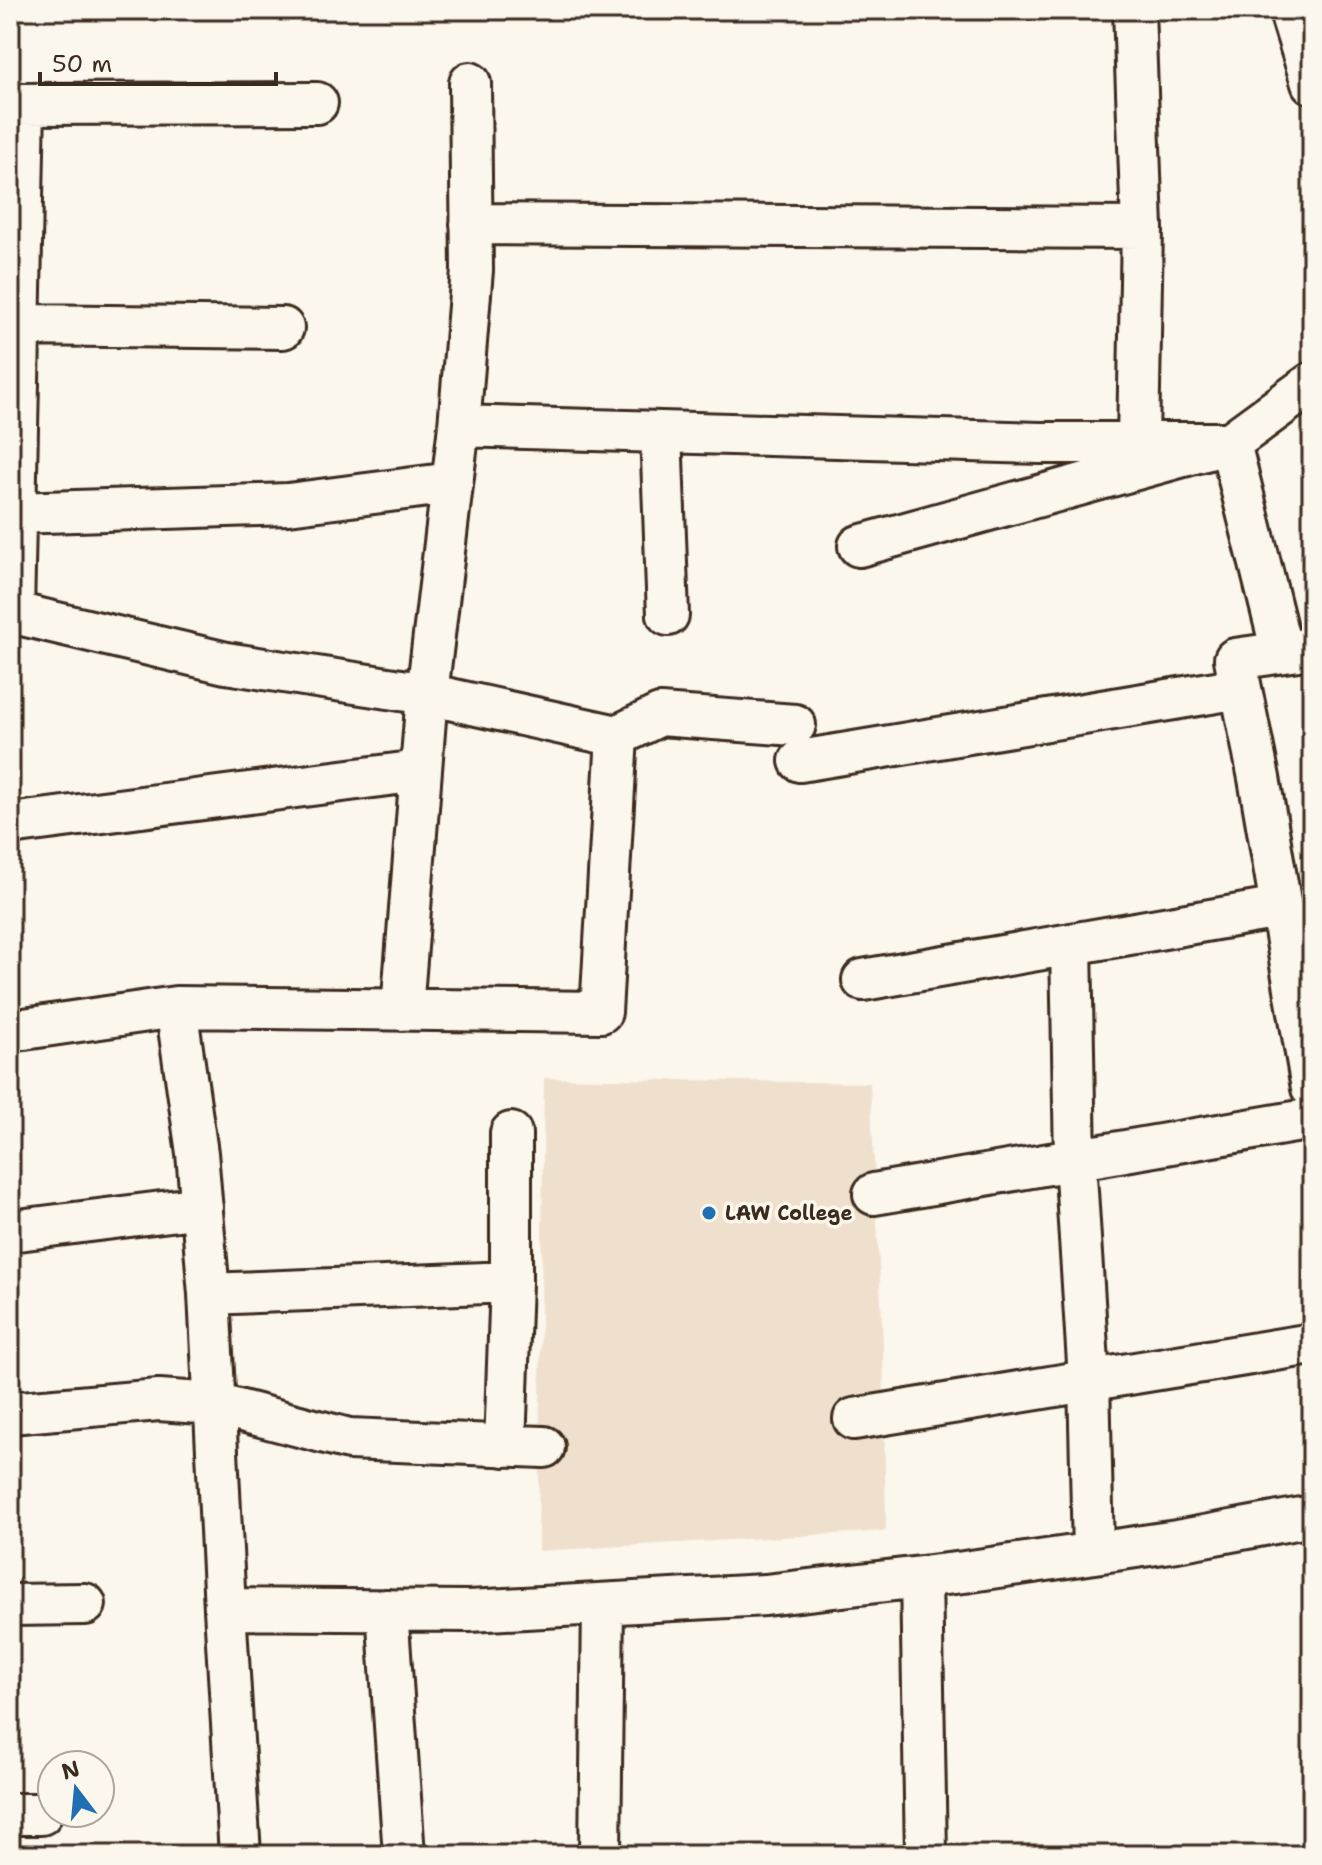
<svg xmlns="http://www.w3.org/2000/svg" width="1322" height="1865" font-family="'Shantell Sans',sans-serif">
	<rect width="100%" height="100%" fill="#fbf7ec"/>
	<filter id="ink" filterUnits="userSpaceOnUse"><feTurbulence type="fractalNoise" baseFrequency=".0125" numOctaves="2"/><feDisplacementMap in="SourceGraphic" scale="16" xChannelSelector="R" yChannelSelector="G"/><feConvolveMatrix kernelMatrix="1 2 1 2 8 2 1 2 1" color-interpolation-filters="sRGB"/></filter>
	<g filter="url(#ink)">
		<!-- built -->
		<path fill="#efe0cd" d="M544,1078L870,1083L883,1343L886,1531L538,1551Z"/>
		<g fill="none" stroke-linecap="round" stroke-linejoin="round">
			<defs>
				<path id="minor" d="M1134,10L1142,228L1138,441
					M1292,18L1312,83
					M10,104L317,103
					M471,224L1142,228
					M19,325L283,328
					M459,426L1040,443H1230L1282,652
					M661,432L668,615
					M15,513L288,504L452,483
					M859,546L1230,443L1312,383
					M10,612L226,663L427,694L402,1010
					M13,613L24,105
					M1312,648L1235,659L1259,778L1312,1088
					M617,736L660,715L795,725
					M800,761L1240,688
					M10,824L419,771
					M1071,944L1075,1160L1089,1379L1093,1553
					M863,980L1280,908
					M176,1007L197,1153L209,1294L225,1609L469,1611L765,1595L964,1572L1177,1541L1312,1516
					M10,1031L176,1007L601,1012L617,736L427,694L459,426L472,270L470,83
					M874,1194L1312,1119
					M10,1231L202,1207
					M209,1294L511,1282
					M10,1413L159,1400L215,1404L349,1439L544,1447
					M854,1419L1312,1344
					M505,1446L511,1282V1133
					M921,1577L926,1855
					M10,1605L85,1604
					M225,1609L240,1855
					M387,1610L404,1855
					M10,1814H41
					M600,1855L603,1604"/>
			</defs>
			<!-- minor casing -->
			<use href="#minor" stroke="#3b2a1e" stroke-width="46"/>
			<!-- minor -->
			<use href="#minor" stroke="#fbf7ec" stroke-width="40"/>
		</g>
	</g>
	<!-- markers -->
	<circle fill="#1f6fb2" stroke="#fbf7ec" stroke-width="3" cx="709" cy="1213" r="8"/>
	<g text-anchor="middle" stroke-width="7" stroke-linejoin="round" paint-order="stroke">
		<!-- poi labels -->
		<g font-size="20" font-weight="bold" fill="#3b2a1e" stroke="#fbf7ec" text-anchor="start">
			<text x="725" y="1220">LAW College</text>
		</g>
	</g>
	<!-- margin -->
	<rect width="1322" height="1865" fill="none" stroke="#fbf7ec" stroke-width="40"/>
	<rect x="20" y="20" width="1282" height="1825" fill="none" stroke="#3b2a1e" stroke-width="3" filter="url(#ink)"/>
	<!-- north arrow -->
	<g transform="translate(76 1789) rotate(344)"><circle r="38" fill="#fbf7ec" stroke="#aea59a" stroke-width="2"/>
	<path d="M0-6L14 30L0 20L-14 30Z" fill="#1f6fb2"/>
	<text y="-12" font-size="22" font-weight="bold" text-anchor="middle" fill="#3b2a1e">N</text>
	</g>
	<!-- scale -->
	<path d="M40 72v12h236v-12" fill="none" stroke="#3b2a1e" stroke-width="4"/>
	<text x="52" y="72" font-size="24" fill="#3b2a1e" stroke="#fbf7ec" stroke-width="6" paint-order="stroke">50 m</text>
</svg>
